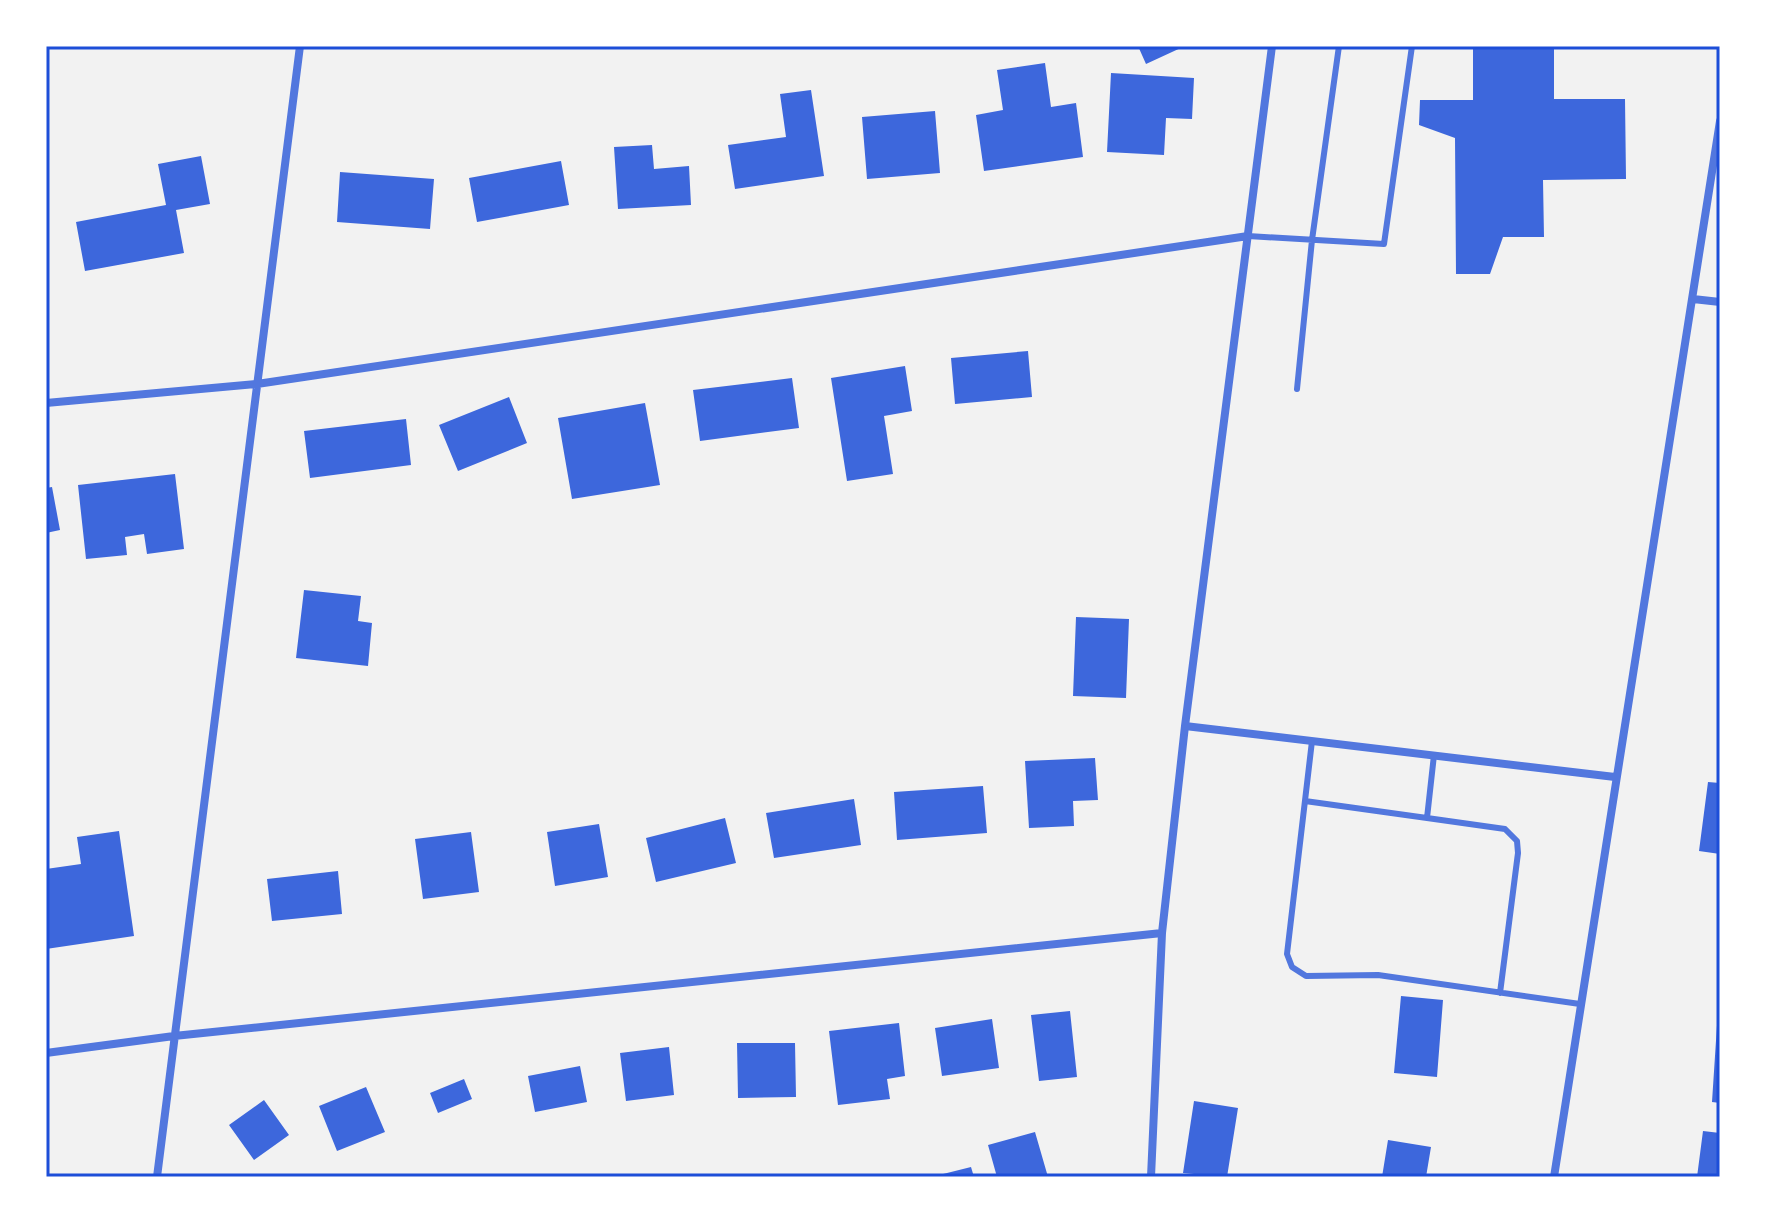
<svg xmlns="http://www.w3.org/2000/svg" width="1766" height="1223" font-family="'Fira Sans',sans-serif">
	<rect width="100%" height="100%" fill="#f2f2f2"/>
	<!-- building -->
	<path fill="#3d67dc" d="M1138,46H1185L1146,64Z
		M1473,46H1554V99H1625L1626,179L1543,180L1544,237H1503L1490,274H1456L1455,138L1419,125L1420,100H1473Z
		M1045,63L1051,107L1076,103L1083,157L984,171L976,115L1003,110L997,70Z
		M1111,73L1194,78L1192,119L1166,118L1164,155L1107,152Z
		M811,90L824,176L735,189L728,145L786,137L780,94Z
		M935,111L940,173L867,179L862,117Z
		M652,145L654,169L689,166L691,205L618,209L614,147Z
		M201,156L210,204L176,210L184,253L85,271L76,222L166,205L158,164Z
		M561,161L569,205L477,222L469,178Z
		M340,172L434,179L430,229L337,222Z
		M1028,351L1032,397L955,404L951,358Z
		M905,366L912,411L884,416L893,474L847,481L831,378Z
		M792,378L799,428L700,441L693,390Z
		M509,397L527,443L458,471L439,425Z
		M645,403L660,485L572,499L558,418Z
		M406,419L411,465L310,478L304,431Z
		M175,474L184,549L147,554L144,534L125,537L127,555L86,559L78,485Z
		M52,487L60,530L46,533V488Z
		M304,590L361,596L358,621L372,623L368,666L296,658Z
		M1076,617L1129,619L1126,698L1073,696Z
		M1095,758L1098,800L1073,801L1074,826L1029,828L1025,761Z
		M1708,782L1720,783V854L1699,851Z
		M983,786L987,833L897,840L894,792Z
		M854,799L861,845L774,858L766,813Z
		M725,818L736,863L656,882L646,838Z
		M599,824L608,877L555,886L547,832Z
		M119,831L134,936L46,949V869L81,864L77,837Z
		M471,832L479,892L423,899L415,839Z
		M338,871L342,914L272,921L267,879Z
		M1401,996L1443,1000L1437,1077L1394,1073Z
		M1718,1010H1720V1103L1712,1102Z
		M1070,1011L1077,1077L1039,1081L1031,1015Z
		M992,1019L999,1068L942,1076L935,1028Z
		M899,1023L905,1076L887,1079L890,1099L838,1105L829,1031Z
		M737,1043H795L796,1097L738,1098Z
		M669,1047L674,1095L626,1101L620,1053Z
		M580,1066L587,1102L535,1112L528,1076Z
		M464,1079L472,1099L438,1113L430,1093Z
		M366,1087L385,1132L337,1151L319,1106Z
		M264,1100L289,1135L254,1160L229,1125Z
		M1194,1101L1238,1108L1227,1177L1183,1173Z
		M1703,1131L1720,1133V1177H1697Z
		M1035,1132L1048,1177H997L988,1145Z
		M1388,1140L1431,1147L1426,1177H1382Z
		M971,1167L974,1177H936L935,1176Z"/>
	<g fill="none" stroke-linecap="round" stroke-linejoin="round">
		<!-- service -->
		<path stroke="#5277de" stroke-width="6" d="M1248,236L1384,244L1412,46
			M1297,389L1312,240L1339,46
			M1312,741L1287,954L1292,967L1306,976L1378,975L1580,1004
			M1305,801L1427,818L1434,755
			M1427,818L1505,829L1517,841L1518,853L1500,993"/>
		<!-- minor -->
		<path stroke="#5277de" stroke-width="8" d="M1693,299L1720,302
			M46,403L257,384L1248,236
			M1185,726L1615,777
			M46,1053L174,1036L1162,933
			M157,1177L300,46
			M1151,1177L1162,933L1185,726L1272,46
			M1554,1177L1720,121"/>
	</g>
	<!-- border -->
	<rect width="1766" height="1223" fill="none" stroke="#ffffff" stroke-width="96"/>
	<rect x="48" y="48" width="1670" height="1127" fill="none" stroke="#1d4ed8" stroke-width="3"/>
</svg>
